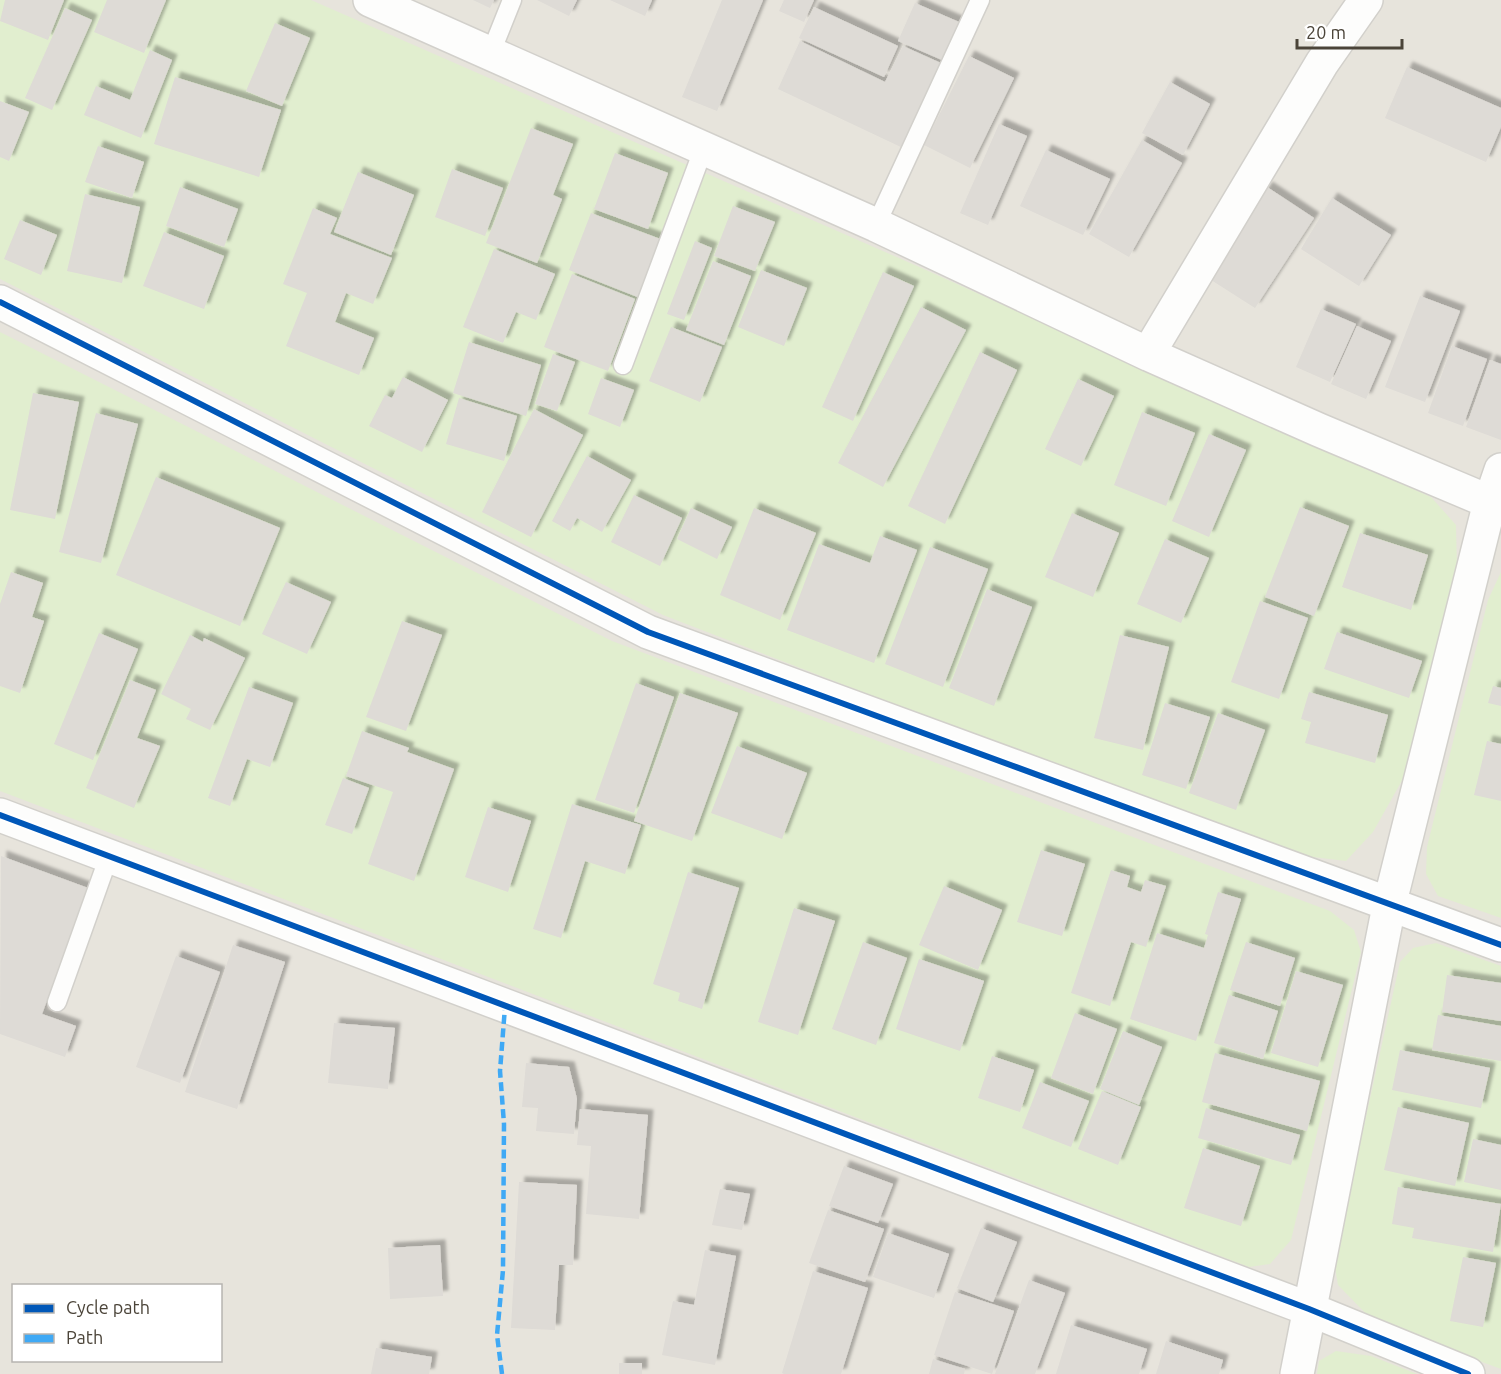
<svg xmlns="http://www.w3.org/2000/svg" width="1501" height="1374" font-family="Ubuntu,sans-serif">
	<defs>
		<filter id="shadow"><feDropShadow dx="5.5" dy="-5.5" stdDeviation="1.5" flood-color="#0004"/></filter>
	</defs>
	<rect width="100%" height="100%" fill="#f4f2ee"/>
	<!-- residential -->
	<path fill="#e7e4dc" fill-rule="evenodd" d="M0,0H1501V1374H0ZM14,1286H220V1360H14Z"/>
	<!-- green -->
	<path fill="#e1eecf" d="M0,0H311L917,266L1431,497L1456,525L1457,570L1404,777L1373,832L1346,861L1280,853L663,615L0,279Z
		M0,332L612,641L1330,911L1354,930L1361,952L1291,1240L1270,1264L1249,1267L0,791Z
		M1501,572V918L1438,896L1426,874L1427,847L1488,600Z
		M1436,943L1501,966V1369L1374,1322L1338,1285L1334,1262L1400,962L1413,948Z
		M1336,1351L1371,1356L1417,1374H1317L1319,1361Z"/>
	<!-- building -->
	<path fill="#dedbd6" filter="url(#shadow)" d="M5,0H64L48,40L0,21Z
		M107,0H166L144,53L94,32Z
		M473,0H494L490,8Z
		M537,0H577L569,16Z
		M610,0H652L645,16Z
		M722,0H763L717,111L682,97Z
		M784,0H814L804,22L779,11Z
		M915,3L959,22L942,60L898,41Z
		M814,7L898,46L884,77L799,38Z
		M65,8L92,20L52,110L25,98Z
		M275,23L310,38L282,106L246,91Z
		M800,41L885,82L903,46L943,64L903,148L778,89Z
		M150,50L172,60L141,138L84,115L96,86L130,100Z
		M969,56L1014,78L970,168L924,145Z
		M1407,67L1501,108V127L1486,162L1385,118Z
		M175,77L281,110L259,177L154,144Z
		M1170,82L1210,104L1183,155L1142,133Z
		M0,101L29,112L9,161L0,157Z
		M999,124L1027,136L988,225L960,213Z
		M531,128L573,144L553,195L562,199L537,263L486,243Z
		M1142,140L1182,163L1129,257L1089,234Z
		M98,146L144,162L132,198L85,182Z
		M1046,150L1110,179L1083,235L1020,206Z
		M615,153L668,173L648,229L594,209Z
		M452,169L503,188L485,236L435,217Z
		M358,172L414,195L391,255L334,232Z
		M180,187L238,209L224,247L166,226Z
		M1267,187L1314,218L1255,308L1208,278Z
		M85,194L140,207L122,283L67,271Z
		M1332,198L1391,235L1359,286L1301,249Z
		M733,206L775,222L755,271L714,256Z
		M313,208L337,218L330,234L392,258L373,304L346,293L335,322L374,338L359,375L286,346L307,293L283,284Z
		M591,213L663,240L640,298L569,270Z
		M20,220L57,235L41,275L4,259Z
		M164,232L224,256L204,309L143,286Z
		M695,241L712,248L684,320L667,314Z
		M494,249L555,274L536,320L516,312L503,343L463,327Z
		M713,261L751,276L724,345L686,330Z
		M761,270L807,288L784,346L738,327Z
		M883,272L914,286L853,421L822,407Z
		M572,274L635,299L608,371L544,347Z
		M1420,296L1460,311L1425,402L1385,387Z
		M921,307L966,330L883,487L838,463Z
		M1321,309L1356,324L1330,382L1296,367Z
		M1357,326L1391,341L1366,399L1331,384Z
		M671,327L722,347L700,402L649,381Z
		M469,342L541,365L526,416L453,393Z
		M1452,346L1487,359L1463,426L1428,413Z
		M980,352L1017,370L945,524L908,506Z
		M553,354L575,362L557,411L535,404Z
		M1490,360L1501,364V440L1466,427Z
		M403,377L448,400L422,452L369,426L385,395L392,398Z
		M601,378L634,390L620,427L588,414Z
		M1078,379L1114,396L1081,466L1045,449Z
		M33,393L79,402L55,519L10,510Z
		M459,398L517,416L504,461L446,444Z
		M534,409L583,435L531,537L482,512Z
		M1142,412L1195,433L1166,506L1114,485Z
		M96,413L138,424L101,563L59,552Z
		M1209,434L1246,450L1209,537L1172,521Z
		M587,456L631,480L602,532L577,518L570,531L552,521Z
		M156,477L280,528L240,626L116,575Z
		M634,495L682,518L660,566L611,542Z
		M1300,507L1349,526L1314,616L1265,597Z
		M691,508L732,527L717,559L677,539Z
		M754,508L816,533L780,620L720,595Z
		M1072,513L1119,533L1093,597L1045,577Z
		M1360,533L1428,555L1411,610L1342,587Z
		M880,536L917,550L874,663L787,630L819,544L870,563Z
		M1165,539L1209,558L1181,623L1137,604Z
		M930,547L988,569L943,687L885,664Z
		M11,572L43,583L32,617L44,621L20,693L0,686V604Z
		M286,582L331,602L307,654L262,634Z
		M987,589L1032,607L994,706L949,688Z
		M1260,601L1308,618L1279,699L1231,682Z
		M402,621L442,635L406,731L366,717Z
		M1337,632L1422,661L1409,698L1324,669Z
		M99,633L138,649L93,760L54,744Z
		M190,635L203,642L204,638L245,658L210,730L186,719L191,709L161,694Z
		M1120,635L1169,647L1143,750L1094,738Z
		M130,680L156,690L137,738L160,746L134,808L86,788Z
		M636,683L674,697L634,813L595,800Z
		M1493,686L1501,688V706L1488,703Z
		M249,687L293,703L270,767L247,759L230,806L208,798Z
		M1309,692L1388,715L1375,763L1305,743L1311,722L1301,719Z
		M680,693L738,713L692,841L634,821Z
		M1165,703L1210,717L1186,789L1142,775Z
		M1218,713L1265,730L1236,810L1189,793Z
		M362,731L409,748L407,752L454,769L414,881L368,864L393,792L346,776Z
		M1487,741L1501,744V801L1474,795Z
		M737,746L807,773L782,839L711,813Z
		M343,778L369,788L352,834L325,825Z
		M572,804L641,825L625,874L585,861L561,938L533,929Z
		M488,807L531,821L508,892L465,877Z
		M1041,850L1085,864L1062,936L1017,922Z
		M1,856L88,888L42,1014L76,1026L65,1057L0,1034Z
		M1111,870L1130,876L1127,887L1141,892L1145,880L1166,886L1146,947L1131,942L1110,1006L1071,993Z
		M688,872L739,888L702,1009L678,1001L680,993L653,984Z
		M944,886L1002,910L978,970L919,945Z
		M1218,892L1241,899L1196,1041L1130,1019L1157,933L1204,948L1208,935L1205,934Z
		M794,908L835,921L798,1035L758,1022Z
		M863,942L907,958L876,1045L832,1029Z
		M1246,942L1295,958L1280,1006L1230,990Z
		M233,945L285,962L237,1109L185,1092Z
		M176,956L220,972L180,1083L136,1067Z
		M919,959L984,981L960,1051L896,1029Z
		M1296,971L1343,985L1318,1067L1271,1053Z
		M1447,975L1501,983V1021L1442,1012Z
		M1229,995L1278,1011L1263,1059L1214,1043Z
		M1075,1013L1117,1029L1093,1094L1051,1078Z
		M1438,1015L1501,1026V1061L1432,1050Z
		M334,1023L395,1028L388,1089L328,1083Z
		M1123,1031L1162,1047L1139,1105L1100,1089Z
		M1400,1050L1490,1068L1481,1108L1392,1090Z
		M1215,1053L1320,1081L1307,1131L1202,1102Z
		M992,1056L1034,1070L1020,1112L978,1098Z
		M526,1063L569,1067L577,1099L574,1134L536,1131L538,1108L522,1107Z
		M1040,1082L1089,1101L1071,1147L1022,1128Z
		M1102,1091L1141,1107L1118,1165L1078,1149Z
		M1398,1107L1469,1123L1455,1186L1384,1170Z
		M1206,1108L1300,1135L1291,1165L1198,1138Z
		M580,1109L648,1115L639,1219L586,1214L591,1146L577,1145Z
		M1473,1139L1501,1145V1190L1464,1182Z
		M1203,1148L1260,1166L1241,1226L1184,1208Z
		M844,1166L893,1184L878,1223L829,1206Z
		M519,1182L577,1185L573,1265H559L555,1330L511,1328Z
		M1398,1187L1501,1204L1493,1252L1412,1238L1414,1228L1392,1224Z
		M720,1189L750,1194L742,1230L712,1225Z
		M828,1210L884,1229L865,1282L809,1263Z
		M981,1228L1017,1242L993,1302L957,1288Z
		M888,1233L949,1254L934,1298L873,1277Z
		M440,1245L443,1296L390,1299L388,1248Z
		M705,1250L736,1256L715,1365L662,1355L673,1301L694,1305Z
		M1463,1257L1496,1263L1483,1327L1450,1321Z
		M813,1271L868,1288L841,1374H784L782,1373Z
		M1029,1280L1065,1293L1035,1374H995Z
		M955,1292L1014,1311L992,1374L934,1355Z
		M1071,1325L1147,1349L1139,1374H1056Z
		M1166,1341L1223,1360L1219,1374H1156Z
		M376,1348L432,1357L429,1374H371Z
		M933,1359L965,1369L964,1374H929Z
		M619,1363H642V1374H619Z"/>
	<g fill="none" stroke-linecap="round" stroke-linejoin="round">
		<defs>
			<path id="lane" d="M490,55L512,0
				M876,225L980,0
				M623,365L703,150
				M57,1002L109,856"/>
			<path id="street" d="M370,0L876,225L1148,354L1319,430L1490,502L1501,503
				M0,302L648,632L1501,945
				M1148,354L1322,63L1366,0
				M0,815L1309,1309L1468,1374
				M1297,1374L1389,906L1490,502L1501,470"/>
		</defs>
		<!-- lane casing -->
		<use href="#lane" stroke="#d2d0cb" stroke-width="21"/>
		<!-- street casing -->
		<use href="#street" stroke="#d2d0cb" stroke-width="36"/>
		<!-- lane -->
		<use href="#lane" stroke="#fdfdfc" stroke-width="18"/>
		<!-- street -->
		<use href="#street" stroke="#fdfdfc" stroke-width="33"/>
		<!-- quiet -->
		<path stroke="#3fa9f5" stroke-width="4.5" stroke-dasharray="9 4.5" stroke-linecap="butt" d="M502,1374L497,1335L503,1270L504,1124L500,1071L505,1007"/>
		<defs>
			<path id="cycleway" d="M0,302L648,632L1501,945
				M0,815L1309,1309L1468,1374"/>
		</defs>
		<!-- cycleway casing -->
		<use href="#cycleway" stroke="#fff" stroke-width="10"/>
		<!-- cycleway -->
		<use href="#cycleway" stroke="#0057b8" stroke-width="6"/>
	</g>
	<!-- legend -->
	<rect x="12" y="1284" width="210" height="78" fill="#ffffff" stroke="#b7b4b0" stroke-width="1.5"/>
	<rect x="24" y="1304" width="30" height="9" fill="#0057b8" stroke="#b7b4b0" stroke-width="1.5"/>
	<text x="66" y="1314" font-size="18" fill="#4b4439">Cycle path</text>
	<rect x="24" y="1334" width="30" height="9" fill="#3fa9f5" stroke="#b7b4b0" stroke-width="1.5"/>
	<text x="66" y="1344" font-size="18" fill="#4b4439">Path</text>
	<!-- scale -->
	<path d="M1297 39v9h105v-9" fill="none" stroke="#4b4439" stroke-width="3"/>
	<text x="1306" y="39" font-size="18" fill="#4b4439" stroke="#ffffff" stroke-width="4.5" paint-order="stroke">20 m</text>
</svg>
